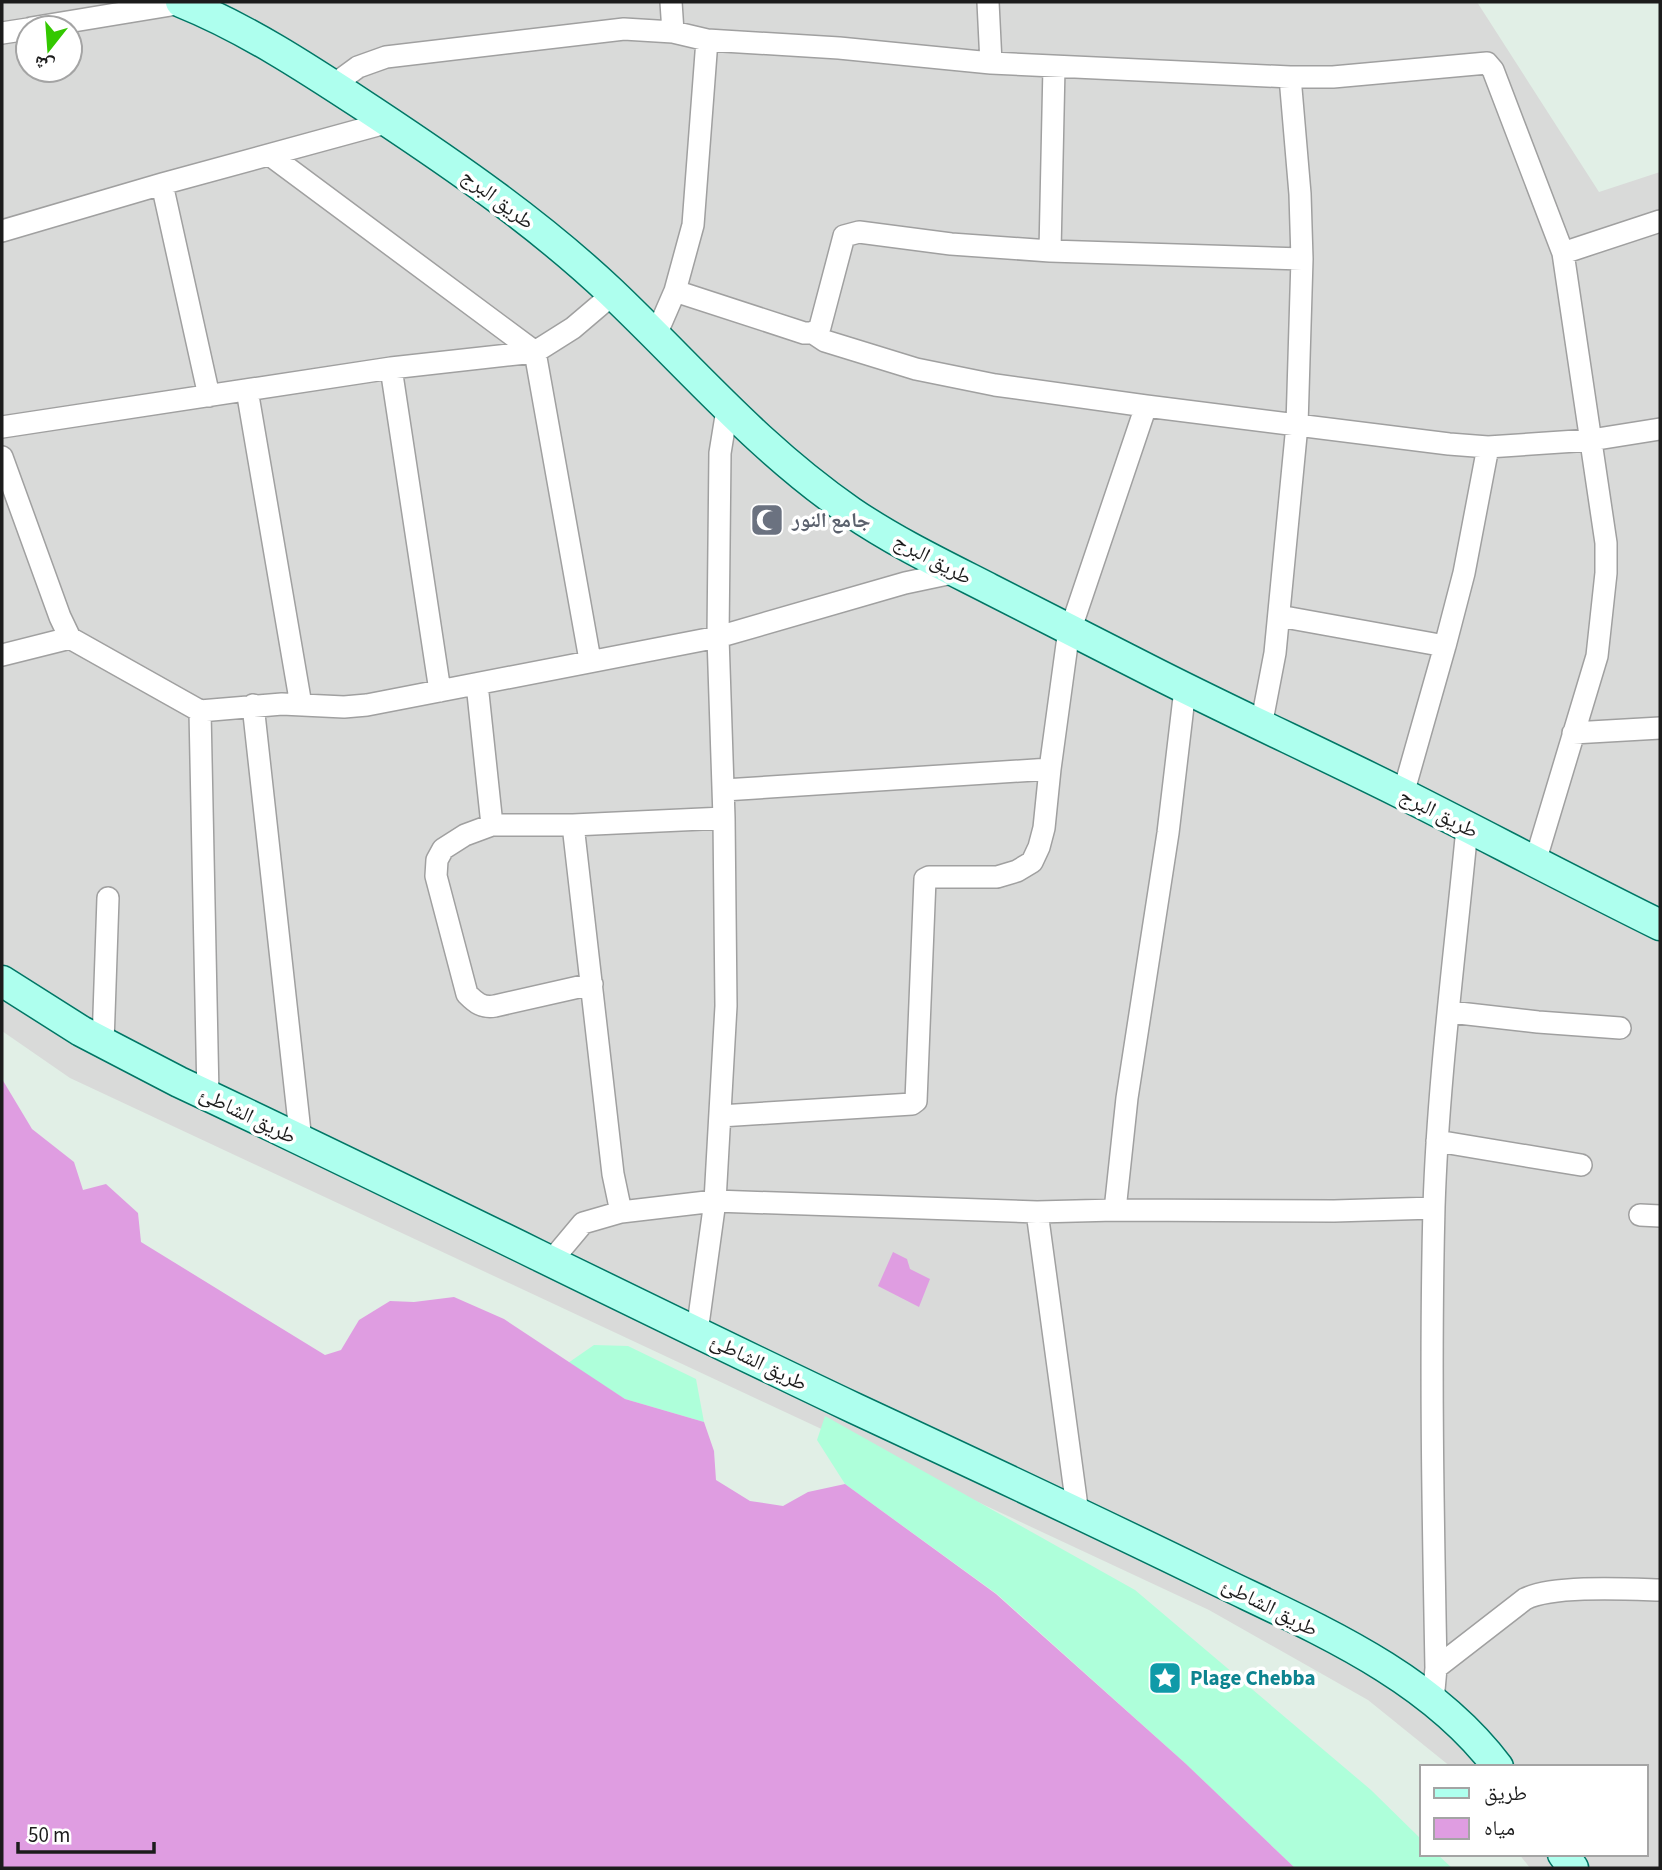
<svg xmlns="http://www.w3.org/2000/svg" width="1662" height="1870" font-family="'Source Sans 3','Noto Naskh Arabic',sans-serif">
	<rect width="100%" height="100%" fill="#e1efe6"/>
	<!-- residential -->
	<path fill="#d9dad9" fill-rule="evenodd" d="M2,2H1477L1599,192L1660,172V1868H1530L1519,1854H1646V1767H1451L1368,1700L1209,1610L70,1078L2,1031ZM28,28H70V70H28Z"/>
	<!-- sand -->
	<path fill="#aeffda" d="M594,1345L628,1346L696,1379L704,1422L625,1399L568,1363Z
		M825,1416L1135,1590L1371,1790L1422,1840V1854H1437L1452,1868H1295L1185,1763L997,1594L845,1484L817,1440Z"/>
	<!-- water -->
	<path fill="#df9de1" d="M2,1079L32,1129L74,1162L83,1190L106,1184L138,1213L141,1242L325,1355L341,1350L359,1320L390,1301L414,1302L454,1297L504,1319L625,1399L704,1422L714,1451L716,1480L750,1501L783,1506L808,1492L845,1484L996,1594L1185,1763L1295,1868H2Z
		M893,1252L907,1259L910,1269L930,1279L919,1307L878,1286Z"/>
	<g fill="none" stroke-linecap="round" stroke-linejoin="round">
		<defs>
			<path id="street" d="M671,2L673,32
				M988,2L991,63
				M31,28L183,3
				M2,33L28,29
				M332,86L358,67L386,57L624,29L673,32L707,40L839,48L991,63L1290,77H1333L1487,63L1493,70L1563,253L1606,543V573L1597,656L1535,862
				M270,155L535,352L590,660
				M162,184L209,396
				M2,231L162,184L389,122
				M1050,251L1054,67
				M1563,253L1660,221
				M675,291L804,333H813L820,327L844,236L859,232L951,244L1050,251L1302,259
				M813,333L825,341L916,369L995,385L1146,406L1449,444L1488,447L1591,440L1660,429
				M655,337L675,291L693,225L707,40
				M391,368L440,691
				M247,390L301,705
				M2,427L391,368L535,352L573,328L613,294
				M2,457L60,617L70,638L200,711L282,704L344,707L367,705L718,637L905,583L957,572
				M1279,616L1445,646L1464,573L1488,447
				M2,655L70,638
				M477,684L492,825
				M253,705L301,1141
				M200,711L208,1096
				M1261,726L1275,653L1297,425L1302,259L1300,194L1290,77
				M1573,733L1660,728
				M724,790L1050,769
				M1403,794L1445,646
				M573,825L613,1174L621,1212
				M592,984L495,1006C482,1008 476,1003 467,994L436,876L437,860L443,849L465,835L492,825H573L724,818
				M1450,1012L1538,1022L1620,1028
				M103,1043L108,898
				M720,1116L912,1104L916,1101L925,879L929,877H997L1017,871L1032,862L1039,847L1044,828L1050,769L1068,637L1146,406
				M1437,1141L1581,1165
				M1115,1210L1127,1098L1168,833L1185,689
				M1037,1212L1078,1514
				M1640,1215L1660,1216
				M552,1260L583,1223L621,1212L715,1201L1037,1212L1115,1210L1334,1211L1434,1208
				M697,1332L715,1201L726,1006L724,818L718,637L720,453L727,410
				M1436,1668L1525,1599C1553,1585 1627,1589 1660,1590
				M1433,1701L1436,1668C1433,1514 1430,1361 1434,1207C1438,1081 1455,954 1467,828"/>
			<path id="secondary" d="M181,2C248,29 311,71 372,111C455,166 538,223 611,292C692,369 757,447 851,512C895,542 943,565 990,589C1042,616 1095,642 1147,669C1231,712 1317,751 1401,793C1488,837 1573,882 1660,925
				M2,981L81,1031L179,1082C405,1188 628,1301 854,1408C970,1462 1085,1516 1200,1572C1305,1624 1425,1670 1498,1767
				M1563,1854L1573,1868"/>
		</defs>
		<!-- street casing -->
		<use href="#street" stroke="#a0a0a0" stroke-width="24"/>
		<!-- secondary casing -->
		<use href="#secondary" stroke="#007665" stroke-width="33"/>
		<!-- street -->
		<use href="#street" stroke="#fff" stroke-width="21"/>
		<!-- secondary -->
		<use href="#secondary" stroke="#aeffee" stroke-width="30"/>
	</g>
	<!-- icons -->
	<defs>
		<symbol id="mosque-square" viewBox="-11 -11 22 22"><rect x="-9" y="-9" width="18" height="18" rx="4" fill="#6b7280" stroke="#fff"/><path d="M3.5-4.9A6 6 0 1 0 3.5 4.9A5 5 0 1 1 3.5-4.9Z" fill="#fff"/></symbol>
		<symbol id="sight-square" viewBox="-11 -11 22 22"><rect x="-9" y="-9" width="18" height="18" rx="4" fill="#0f9aa8" stroke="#fff"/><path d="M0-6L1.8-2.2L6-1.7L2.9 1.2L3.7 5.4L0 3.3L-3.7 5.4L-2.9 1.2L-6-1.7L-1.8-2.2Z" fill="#fff"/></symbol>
	</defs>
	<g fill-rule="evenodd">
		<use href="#mosque-square" x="748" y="501" width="38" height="38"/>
		<use href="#sight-square" x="1146" y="1659" width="38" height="38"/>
	</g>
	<g text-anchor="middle" stroke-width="7" stroke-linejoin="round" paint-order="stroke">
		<!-- street labels -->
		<g font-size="21" fill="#1c1c1c" stroke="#fff">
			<text transform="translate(498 199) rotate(37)" y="7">طريق البرج</text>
			<text transform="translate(933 559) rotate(28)" y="7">طريق البرج</text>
			<text transform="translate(1439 813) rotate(27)" y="7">طريق البرج</text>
			<text transform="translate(248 1115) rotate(26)" y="7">طريق الشاطئ</text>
			<text transform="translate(759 1362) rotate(26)" y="7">طريق الشاطئ</text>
			<text transform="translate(1270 1607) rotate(27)" y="7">طريق الشاطئ</text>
		</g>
		<!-- worship labels -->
		<g font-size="21" font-weight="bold" fill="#5b616d" stroke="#fff" text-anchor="start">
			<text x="792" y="527">جامع النور</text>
		</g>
		<!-- culture labels -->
		<g font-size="21" font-weight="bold" fill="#0d838f" stroke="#fff" text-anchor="start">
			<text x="1190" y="1685">Plage Chebba</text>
		</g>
	</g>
	<!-- border -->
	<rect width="1662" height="1870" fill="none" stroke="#1c1c1c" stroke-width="7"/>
	<!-- legend -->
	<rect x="1420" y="1765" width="228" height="91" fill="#ffffff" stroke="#a4a4a4" stroke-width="2"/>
	<rect x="1434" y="1788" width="35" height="10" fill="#aeffee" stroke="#a4a4a4" stroke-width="2"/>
	<text x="1484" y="1800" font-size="21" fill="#1c1c1c">طريق</text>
	<rect x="1434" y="1818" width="35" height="21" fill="#df9de1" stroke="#a4a4a4" stroke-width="2"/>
	<text x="1484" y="1835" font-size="21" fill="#1c1c1c">مياه</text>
	<!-- north arrow -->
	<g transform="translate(49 49) rotate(197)"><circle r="33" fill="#ffffff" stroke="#a4a4a4" stroke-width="2"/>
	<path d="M0-5L12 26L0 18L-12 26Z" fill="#33c800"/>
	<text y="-10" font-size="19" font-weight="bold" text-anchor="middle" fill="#1c1c1c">ش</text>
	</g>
	<!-- scale -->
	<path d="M18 1842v10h136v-10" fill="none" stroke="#1c1c1c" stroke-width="3.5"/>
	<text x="28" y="1842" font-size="21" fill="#1c1c1c" stroke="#ffffff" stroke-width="5" paint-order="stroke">50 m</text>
</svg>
